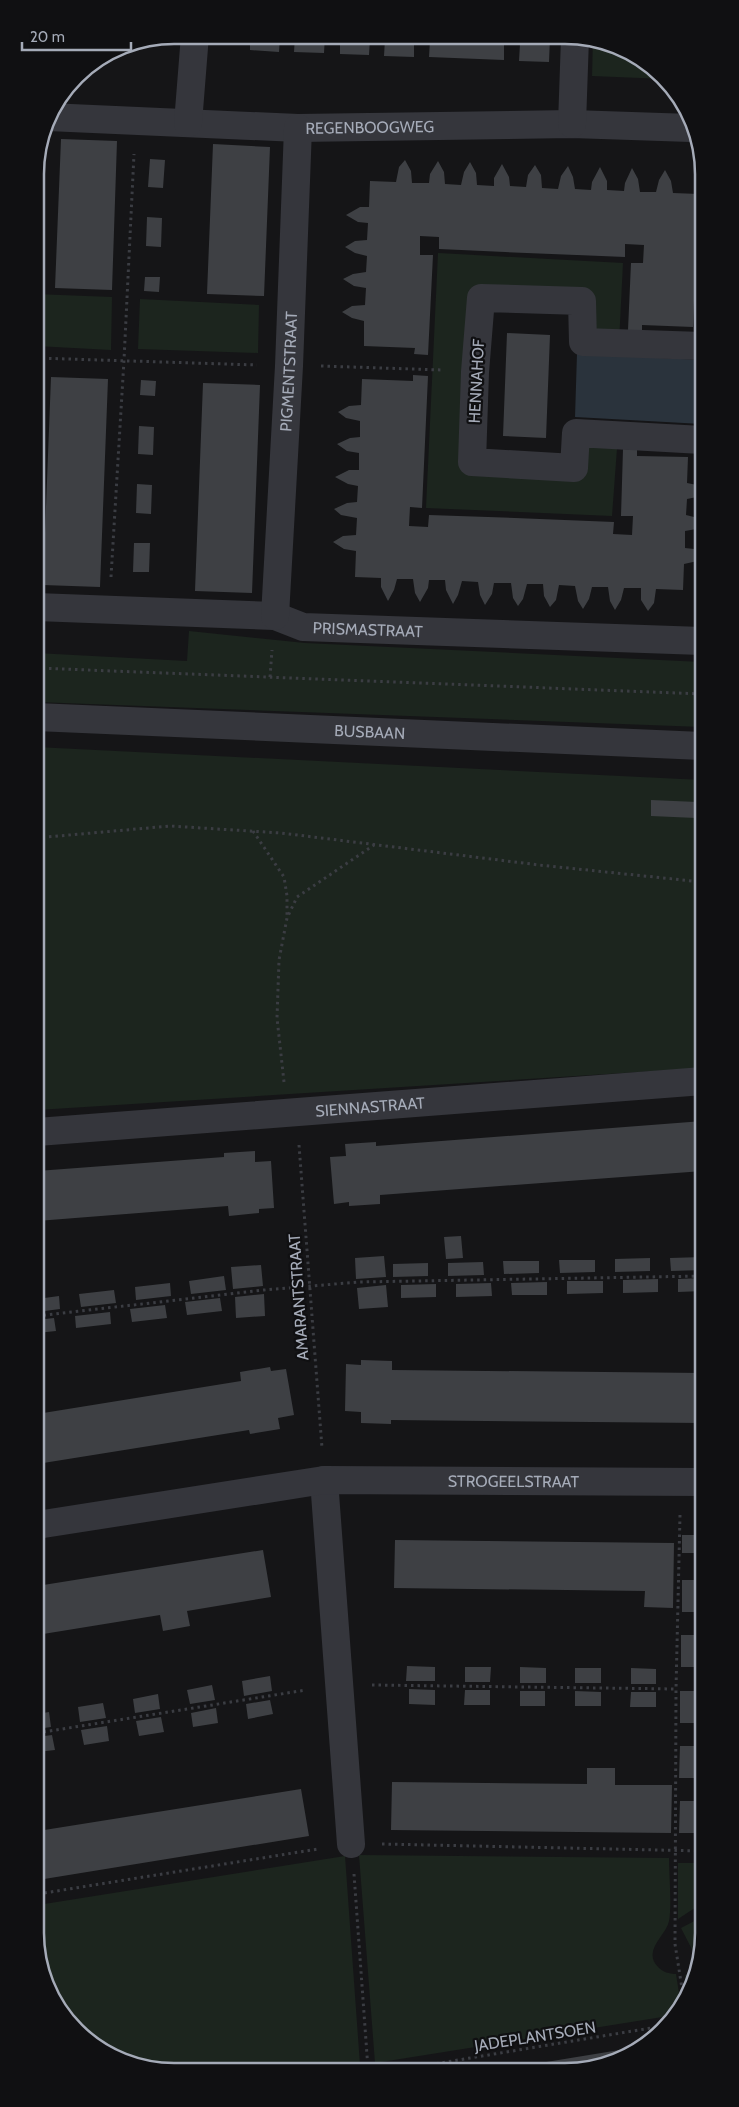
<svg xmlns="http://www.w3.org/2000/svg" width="739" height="2107" font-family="Cabin,sans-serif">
	<rect width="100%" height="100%" fill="#151517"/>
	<!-- green -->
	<path fill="#1c251e" d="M593,38L663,76L665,79L592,76Z
		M438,253L623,263L619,343L583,342L582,302L481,298L472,461L573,468L576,433L618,435L612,516L426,508Z
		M35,294L112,297L111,350L36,346Z
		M140,299L259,305L258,353L138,349Z
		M189,631L305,643L702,662V727L36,702V653L187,661Z
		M36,747L702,780L703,1068L37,1110Z
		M359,1855L669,1858C669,1875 672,1906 669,1921C666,1936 642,1950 658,1967C663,1972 669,1974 676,1974L681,2006L675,2015L375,2063Z
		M345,1856L360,2065L133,2062L76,2031L38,1960V1905Z
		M678,1863H704V1902L678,1919Z
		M704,1916V1942L699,1963L681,1928Z
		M697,1972L694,1986L687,1988L685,1975Z"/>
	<!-- water -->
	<path fill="#2a333c" d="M577,354L702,360V424L575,417Z"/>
	<!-- building -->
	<path fill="#3e4044" d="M250,35L280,36L279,52L250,50Z
		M295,36H325L324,53L294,52Z
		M340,36L550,37L549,62L519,61L520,44L504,43V60L429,57L430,40H414V57L384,56L385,39L370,38L369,55L340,54Z
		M142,41V46L125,45Z
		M61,139L117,141L112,290L55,288Z
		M213,144L270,147L264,296L207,294Z
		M150,159L165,160L163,188L148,187Z
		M405,160L411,171L412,183H429L430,174L438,161L444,172L445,184L461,185L464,172L470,162L476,173L477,185L494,186V178L502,164L509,177L510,186L526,187L528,175L535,165L541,175L542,188L558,189L561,176L568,166L573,177L575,189L591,190L592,182L600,167L607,181V190L624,191L625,183L632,168L638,179L640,192H656L659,180L665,170L671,181L673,193L699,194L697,220L701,221V237L697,236L696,253H701V268L695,269V285L701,286V301H694L693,327L642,325V331L628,330L631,263H643L644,245L625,244V257L505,252L439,249V237L420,236V255H433L428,355L414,354L415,348L364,346V321L352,318L342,312L352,306L365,305L366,288L354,286L343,279L353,274L366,272L367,256L355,253L345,247L355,241L367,240L368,223L358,222L346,215L360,207H369L370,181L396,182L399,167Z
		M147,217L162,218L161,247L146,246Z
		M145,277H160L159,292L144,291Z
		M507,333L550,335L546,438L503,436Z
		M413,375L428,376L422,508L410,507L409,526L428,527L429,515L515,518L614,522L613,534L632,535L633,516H621L623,449L637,450V456L688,457L687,483L702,486V496L687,499L686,515L702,519V528L685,531V548L694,549L702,553V560L684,564L683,590L656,589L654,603L648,611L641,600V588H624L621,600L615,610L610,601L608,587H592L589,599L583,609L578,601L575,586L559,585L556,600L550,607L544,596L543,584H527L523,599L518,606L513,598L511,583H494L492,594L485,605L480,595L478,582L462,581L458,595L453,604L446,590L445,580H429L428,588L420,602L415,593L413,579H397L394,590L388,601L381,587V578L355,577L356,551L344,549L333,542L343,536L356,535L357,518L341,515L334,509L347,503L357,502L358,486L348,484L335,477L349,470H359V453L347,451L337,444L350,438L360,437V421L346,418L338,412L349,406L361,405L362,379L413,381Z
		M51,377L108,379L100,587L43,585Z
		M141,380L156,381L155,396L140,395Z
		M203,383L260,385L252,593L195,591Z
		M139,426L154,427L153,455L138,454Z
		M137,484L152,485L151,514L136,513Z
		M134,543H150L149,572H133Z
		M651,800L697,802L696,818L651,816Z
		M703,1121V1171L380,1195V1204L349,1206V1202L334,1204L330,1157L346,1156L345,1144L376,1142V1146Z
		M255,1151V1162L271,1161L274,1208L259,1209V1213L229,1216L228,1206L37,1221V1171L224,1157V1153Z
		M461,1236L463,1258L446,1259L444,1237Z
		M384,1256L386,1277L356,1279L355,1258Z
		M703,1257V1270L671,1271L670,1258Z
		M650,1258V1271L615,1272V1259Z
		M559,1260H595V1272L560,1273Z
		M503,1261H539V1273L504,1274Z
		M483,1262L484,1275L448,1276V1263Z
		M428,1263V1276L393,1277V1264Z
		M261,1265L263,1286L233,1289L231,1267Z
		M224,1276L226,1290L191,1294L189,1281Z
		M703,1278V1291L678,1292V1279Z
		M658,1279V1292L623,1293V1280Z
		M567,1281H603V1293L567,1294Z
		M547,1282V1295H512L511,1283Z
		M170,1283L171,1296L136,1300L135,1287Z
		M491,1283L492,1296L456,1297V1284Z
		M436,1284V1297L401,1298V1285Z
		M386,1285L388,1307L359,1309L357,1288Z
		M114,1290L116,1303L81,1307L79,1294Z
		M264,1294L265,1316L236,1318L235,1297Z
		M59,1296L60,1309L37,1312V1299Z
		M220,1298L222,1311L187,1315L185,1302Z
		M165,1305L167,1318L132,1322L130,1309Z
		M110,1312L111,1324L76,1328L75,1316Z
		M54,1318L56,1331L37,1333V1320Z
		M361,1360L392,1361V1370L703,1373V1423L391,1420V1424L361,1423V1412L345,1411L346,1364L361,1365Z
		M270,1367L271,1371L286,1369L294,1415L278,1418L280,1429L250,1434L249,1430L37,1464V1414L241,1381L240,1372Z
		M682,1535H697V1553H682Z
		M395,1540L674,1543L673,1608L644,1607L645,1591L394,1588Z
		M263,1550L271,1597L187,1611L190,1626L163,1631L160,1615L37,1635V1586Z
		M682,1580H697L696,1612H682Z
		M681,1635H696V1667H681Z
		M407,1666L435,1667V1681H406Z
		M465,1667H491L490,1682H465Z
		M520,1667L546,1668V1683H520Z
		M575,1668H601V1683H575Z
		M631,1668L656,1669V1684H631Z
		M270,1676L272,1691L244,1696L242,1681Z
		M212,1685L215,1700L190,1704L187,1690Z
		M409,1689L435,1690V1705L409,1704Z
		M465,1690H490V1705H464Z
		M520,1691H545V1706H520Z
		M575,1691L601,1692V1706H575Z
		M680,1691H696L695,1723H680Z
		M631,1692H656V1707H630Z
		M158,1694L160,1709L135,1713L133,1699Z
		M270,1700L273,1714L248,1719L246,1704Z
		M103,1703L106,1718L80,1722L78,1707Z
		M216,1708L218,1723L193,1727L191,1713Z
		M49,1712L51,1727L37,1729V1714Z
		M161,1717L164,1732L139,1736L136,1721Z
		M107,1726L109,1741L84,1745L81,1730Z
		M52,1735L55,1750L37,1752V1737Z
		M680,1746H695L694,1778H679Z
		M587,1768H615V1785H672L671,1833L391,1830L392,1782L587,1784Z
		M301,1789L309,1836L38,1880V1831Z
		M680,1801H694V1833H679Z
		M644,2046L635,2053L592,2069H503Z"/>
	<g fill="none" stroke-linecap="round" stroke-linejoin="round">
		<!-- path -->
		<path stroke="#3b3d43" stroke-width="3" stroke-dasharray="2.5 4" stroke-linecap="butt" d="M36,358L257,365
			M321,366L442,370
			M111,577L124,360L134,154
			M36,668L702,694
			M270,677L272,650
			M253,831L284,877L287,896V917
			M36,838L170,826L281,833L539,865L702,882
			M284,1082L277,1018L279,960L287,918L297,897L374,845
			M299,1145L322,1448
			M37,1316L264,1290L359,1282L703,1276
			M680,1515L676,1689L675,1944L684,2001
			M372,1685L676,1689
			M37,1733L306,1690
			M382,1844L704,1851
			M354,1874L368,2069
			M38,1894L318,1849
			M404,2069L669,2025"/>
		<!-- minor -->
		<g stroke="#35363c" stroke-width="28">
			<path id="s1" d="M48,117L298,128L572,124L691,128"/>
			<path d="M188,123L195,35"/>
			<path d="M572,124L575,38"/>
			<path d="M702,346L583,342L582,301L481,298L475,372L472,462L574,468L576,433L702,440"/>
			<path id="s2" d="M36,607L275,616L303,627L702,641"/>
			<path id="s3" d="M275,616L289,366L298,128"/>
			<path id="s4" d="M36,717L702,746"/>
			<path id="s5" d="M37,1132L703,1081"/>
			<path d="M324,1480L351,1844"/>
			<path id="s6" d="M37,1525L324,1480L703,1482"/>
		</g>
	</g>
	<g text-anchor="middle" stroke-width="4.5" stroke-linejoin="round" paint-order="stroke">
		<!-- street labels -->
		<g font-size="16" fill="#a5abb8" stroke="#101012">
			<text dy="6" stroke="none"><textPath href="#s1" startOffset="322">REGENBOOGWEG</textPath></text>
			<text dy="6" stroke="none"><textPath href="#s3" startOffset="245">PIGMENTSTRAAT</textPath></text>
			<text transform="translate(476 381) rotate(-87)" y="6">HENNAHOF</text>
			<text dy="6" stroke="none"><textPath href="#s2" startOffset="334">PRISMASTRAAT</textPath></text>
			<text dy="6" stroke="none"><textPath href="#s4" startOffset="334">BUSBAAN</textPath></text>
			<text dy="6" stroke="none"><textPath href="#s5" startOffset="334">SIENNASTRAAT</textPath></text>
			<text transform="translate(298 1297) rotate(-94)" y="6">AMARANTSTRAAT</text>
			<text dy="6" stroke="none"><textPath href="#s6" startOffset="480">STROGEELSTRAAT</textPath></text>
			<text transform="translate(535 2036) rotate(-9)" y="6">JADEPLANTSOEN</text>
		</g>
	</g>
	<!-- crop -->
	<path d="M0 0H739V2107H0ZM174 44H565A130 130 0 0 1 695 174V1933A130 130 0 0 1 565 2063H174A130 130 0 0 1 44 1933V174A130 130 0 0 1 174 44Z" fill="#101012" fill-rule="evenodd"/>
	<path fill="none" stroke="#a5abb8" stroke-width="2.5" d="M174 44H565A130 130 0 0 1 695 174V1933A130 130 0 0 1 565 2063H174A130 130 0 0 1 44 1933V174A130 130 0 0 1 174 44Z"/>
	<!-- scale -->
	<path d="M22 42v8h109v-8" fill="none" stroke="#a5abb8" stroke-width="2.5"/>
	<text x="30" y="42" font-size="15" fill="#a5abb8" stroke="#101012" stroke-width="4" paint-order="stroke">20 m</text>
</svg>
